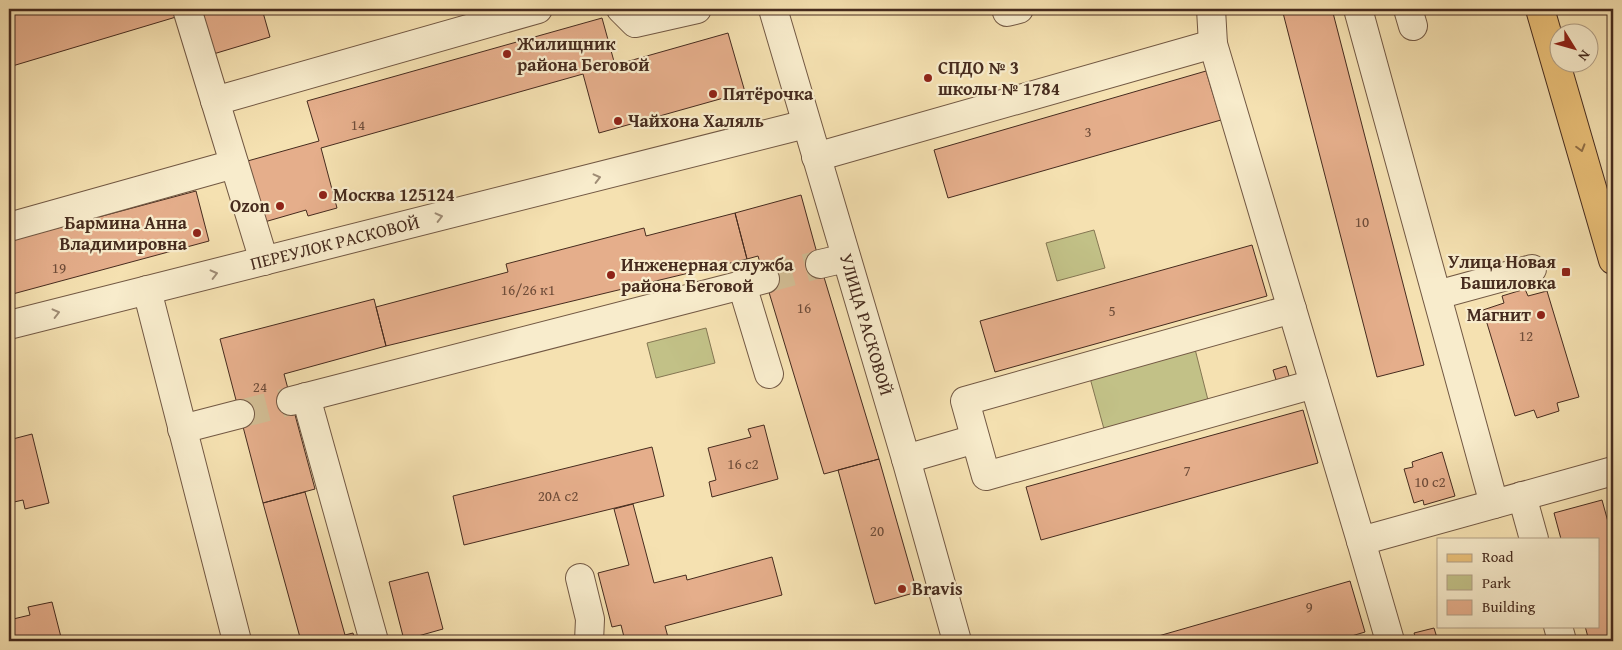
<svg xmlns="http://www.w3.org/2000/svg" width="1622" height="650" font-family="'Gentium Book Plus',serif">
	<rect width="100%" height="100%" fill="#f5e1b1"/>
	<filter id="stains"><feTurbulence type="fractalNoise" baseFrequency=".004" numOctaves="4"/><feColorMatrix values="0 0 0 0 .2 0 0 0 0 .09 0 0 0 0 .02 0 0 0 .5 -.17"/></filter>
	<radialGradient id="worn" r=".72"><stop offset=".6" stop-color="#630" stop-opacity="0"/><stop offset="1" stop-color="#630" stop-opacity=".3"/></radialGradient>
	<!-- green -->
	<path fill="#c2c187" stroke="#847652" d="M1094,230L1105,268L1057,281L1046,243Z
		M706,328L715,363L656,378L647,343Z
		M1195,349L1208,400L1104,429L1090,378Z"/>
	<!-- building -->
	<path fill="#e5ae8b" stroke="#462b1e" d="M9,9H174L176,17L9,67Z
		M196,9H262L270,37L210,55Z
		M1282,9H1332L1424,365L1377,377Z
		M602,18L615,65L728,33L745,92L599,133L583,74L321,148L337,208L308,216L306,210L261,223L244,162L319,141L307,101Z
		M1206,71L1221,120L948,198L934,150Z
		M9,139L14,156L9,157Z
		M9,139L14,156L9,157Z
		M196,191L209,241L9,295V241Z
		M801,195L820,264L879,459L824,474L758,256L747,259L735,213Z
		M735,213L747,259L386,346L376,307L508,272L506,264L644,228L646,236Z
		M1252,245L1267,296L995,372L980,321Z
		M1525,289L1528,296L1547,291L1579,397L1557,403L1559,411L1537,418L1534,410L1515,416L1483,310L1504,303L1502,296Z
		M374,299L386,346L284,374L315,489L263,503L220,339Z
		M1286,366L1290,379L1277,383L1273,370Z
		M1303,410L1318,463L1041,540L1026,487Z
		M764,425L778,479L712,497L709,482L716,480L708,448L751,437L748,429Z
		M32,434L49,503L25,509L23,500L14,502L11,489L9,490V440Z
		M652,447L664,496L464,545L453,496Z
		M1442,452L1455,496L1424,505L1423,500L1414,503L1404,469L1413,467L1412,462Z
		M879,459L917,592L875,604L838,470Z
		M305,492L345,635L353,633L355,641H301L263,503Z
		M1602,500L1613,540V641H1589L1585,626H1598V539H1561L1554,513Z
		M633,504L654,583L686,575L687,580L772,557L782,595L665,626L669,641H625L621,625L612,627L598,573L629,565L614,509Z
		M428,572L443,629L404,640L389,582Z
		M1350,581L1365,632L1335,641H1141Z
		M52,602L62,641H9V620L30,615L28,607Z
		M1434,628L1438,641H1417L1414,633Z"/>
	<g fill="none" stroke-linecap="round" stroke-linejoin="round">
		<!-- minor-tunnel -->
		<path stroke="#d2bd94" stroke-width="28" stroke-dasharray="28 14" stroke-linecap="butt" d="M765,279L820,264
			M240,414L291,401"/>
		<defs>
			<g id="minor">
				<path d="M187,9L264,261"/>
				<path d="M621,9L635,23L697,9"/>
				<path id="s1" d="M773,9L906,459L957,641"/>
				<path d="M1006,9L1007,12L1019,9"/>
				<path d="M1211,9L1213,44L1361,541L1613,471"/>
				<path d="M1358,9L1494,504"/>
				<path d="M1408,9L1413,26"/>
				<path d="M215,101L538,9"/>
				<path d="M816,157L1213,44"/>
				<path d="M9,227L234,164"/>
				<path d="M820,264L846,258"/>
				<path d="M742,285L769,374"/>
				<path d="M147,290L237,641"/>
				<path d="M1437,295L1532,269"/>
				<path d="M1292,309L965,401L986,476L1314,384"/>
				<path id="s2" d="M9,325L806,124"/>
				<path d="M306,397L374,641"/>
				<path d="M291,401L765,279"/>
				<path d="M182,429L240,414"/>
				<path d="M906,459L975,439"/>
				<path d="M1522,496L1534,539"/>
				<path d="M1361,541L1390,641"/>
				<path d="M580,578L590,619L589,641"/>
				<path d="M1558,626L1562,641"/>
			</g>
			<path id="major" d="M1540,9L1613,260"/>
		</defs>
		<!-- minor casing -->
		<use href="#minor" stroke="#725843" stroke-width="30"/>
		<!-- major casing -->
		<use href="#major" stroke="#462b1e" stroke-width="30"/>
		<!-- minor -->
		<use href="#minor" stroke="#f8eccc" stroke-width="28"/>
		<!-- major -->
		<use href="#major" stroke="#eac078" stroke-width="28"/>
	</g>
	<!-- one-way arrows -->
	<defs><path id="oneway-chevron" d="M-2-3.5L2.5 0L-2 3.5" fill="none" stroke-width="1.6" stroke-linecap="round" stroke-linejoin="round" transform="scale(1.25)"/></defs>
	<use stroke="#906e46" href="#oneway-chevron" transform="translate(1581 148) rotate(74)"/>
	<g stroke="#9f8c75">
		<use href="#oneway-chevron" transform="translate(597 178) rotate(-14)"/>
		<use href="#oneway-chevron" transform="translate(439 217) rotate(-14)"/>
		<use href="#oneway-chevron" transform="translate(214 274) rotate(-14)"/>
		<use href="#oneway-chevron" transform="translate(56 313) rotate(-14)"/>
	</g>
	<!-- markers -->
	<g fill="#8f2418" stroke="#f8eccc" stroke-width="2">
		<circle cx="507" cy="54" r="5"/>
		<circle cx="928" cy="78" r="5"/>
		<circle cx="713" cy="94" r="5"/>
		<circle cx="618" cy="121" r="5"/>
		<circle cx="323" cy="195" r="5"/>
		<circle cx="280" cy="206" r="5"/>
		<circle cx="197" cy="233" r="5"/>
		<rect x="1561" y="267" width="10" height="10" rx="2.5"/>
		<circle cx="611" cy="275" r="5"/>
		<circle cx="1541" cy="315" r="5"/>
		<circle cx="902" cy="589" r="5"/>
	</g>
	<g text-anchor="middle" stroke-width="4.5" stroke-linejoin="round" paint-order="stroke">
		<!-- number labels -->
		<g font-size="15" fill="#6e4c39">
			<text x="358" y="130">14</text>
			<text x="1088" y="137">3</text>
			<text x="1362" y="227">10</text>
			<text x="59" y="273">19</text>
			<text x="528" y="295">16/26 к1</text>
			<text x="804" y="313">16</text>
			<text x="1112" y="316">5</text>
			<text x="1526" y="341">12</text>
			<text x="260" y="392">24</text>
			<text x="743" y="469">16 с2</text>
			<text x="1187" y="476">7</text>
			<text x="1430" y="487">10 с2</text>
			<text x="558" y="501">20А с2</text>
			<text x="877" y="536">20</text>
			<text x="1309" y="612">9</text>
		</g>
		<!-- poi labels -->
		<g font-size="18" font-weight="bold" fill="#462b1e" stroke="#f8eccc" text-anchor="start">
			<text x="517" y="50">Жилищник<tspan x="517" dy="21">района Беговой</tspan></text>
			<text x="938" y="74">СПДО № 3<tspan x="938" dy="21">школы № 1784</tspan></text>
			<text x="723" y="100">Пятёрочка</text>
			<text x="628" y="127">Чайхона Халяль</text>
			<text x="333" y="201">Москва 125124</text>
			<text x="270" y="212" text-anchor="end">Ozon</text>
			<text x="187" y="229" text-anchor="end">Бармина Анна<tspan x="187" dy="21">Владимировна</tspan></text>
			<text x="1556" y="268" text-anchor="end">Улица Новая<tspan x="1556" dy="21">Башиловка</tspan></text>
			<text x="621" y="271">Инженерная служба<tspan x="621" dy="21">района Беговой</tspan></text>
			<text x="1531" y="321" text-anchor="end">Магнит</text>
			<text x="912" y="595">Bravis</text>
		</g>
		<!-- street labels -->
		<g font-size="18" fill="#462b1e" stroke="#f8eccc">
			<text dy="6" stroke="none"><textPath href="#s2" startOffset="336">ПЕРЕУЛОК РАСКОВОЙ</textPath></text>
			<text dy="6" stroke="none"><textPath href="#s1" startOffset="329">УЛИЦА РАСКОВОЙ</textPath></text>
		</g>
	</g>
	<!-- margin -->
	<rect width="1622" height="650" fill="none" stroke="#f5e1b1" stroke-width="30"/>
	<rect x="10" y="10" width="1602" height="630" fill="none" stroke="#462b1e" stroke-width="2.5"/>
	<rect x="15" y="15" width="1592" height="620" fill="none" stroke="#462b1e"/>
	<!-- legend -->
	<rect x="1437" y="538" width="162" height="90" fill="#f8eccc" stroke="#b19f86"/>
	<rect x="1447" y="554" width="25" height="8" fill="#eac078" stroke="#b19f86"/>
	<text x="1482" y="562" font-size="15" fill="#462b1e">Road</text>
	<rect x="1447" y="575" width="25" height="15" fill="#c2c187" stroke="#b19f86"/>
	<text x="1482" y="588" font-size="15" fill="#462b1e">Park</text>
	<rect x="1447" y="600" width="25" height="15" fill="#e5ae8b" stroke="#b19f86"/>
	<text x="1482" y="612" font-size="15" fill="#462b1e">Building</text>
	<!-- north arrow -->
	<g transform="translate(1574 48) rotate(127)"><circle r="24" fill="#f8eccc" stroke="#b19f86"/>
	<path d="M0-4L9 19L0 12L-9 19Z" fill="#8f2418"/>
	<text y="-8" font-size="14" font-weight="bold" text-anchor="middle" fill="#462b1e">N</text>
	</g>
	<rect width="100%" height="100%" filter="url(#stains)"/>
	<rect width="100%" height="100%" fill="url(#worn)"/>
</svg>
